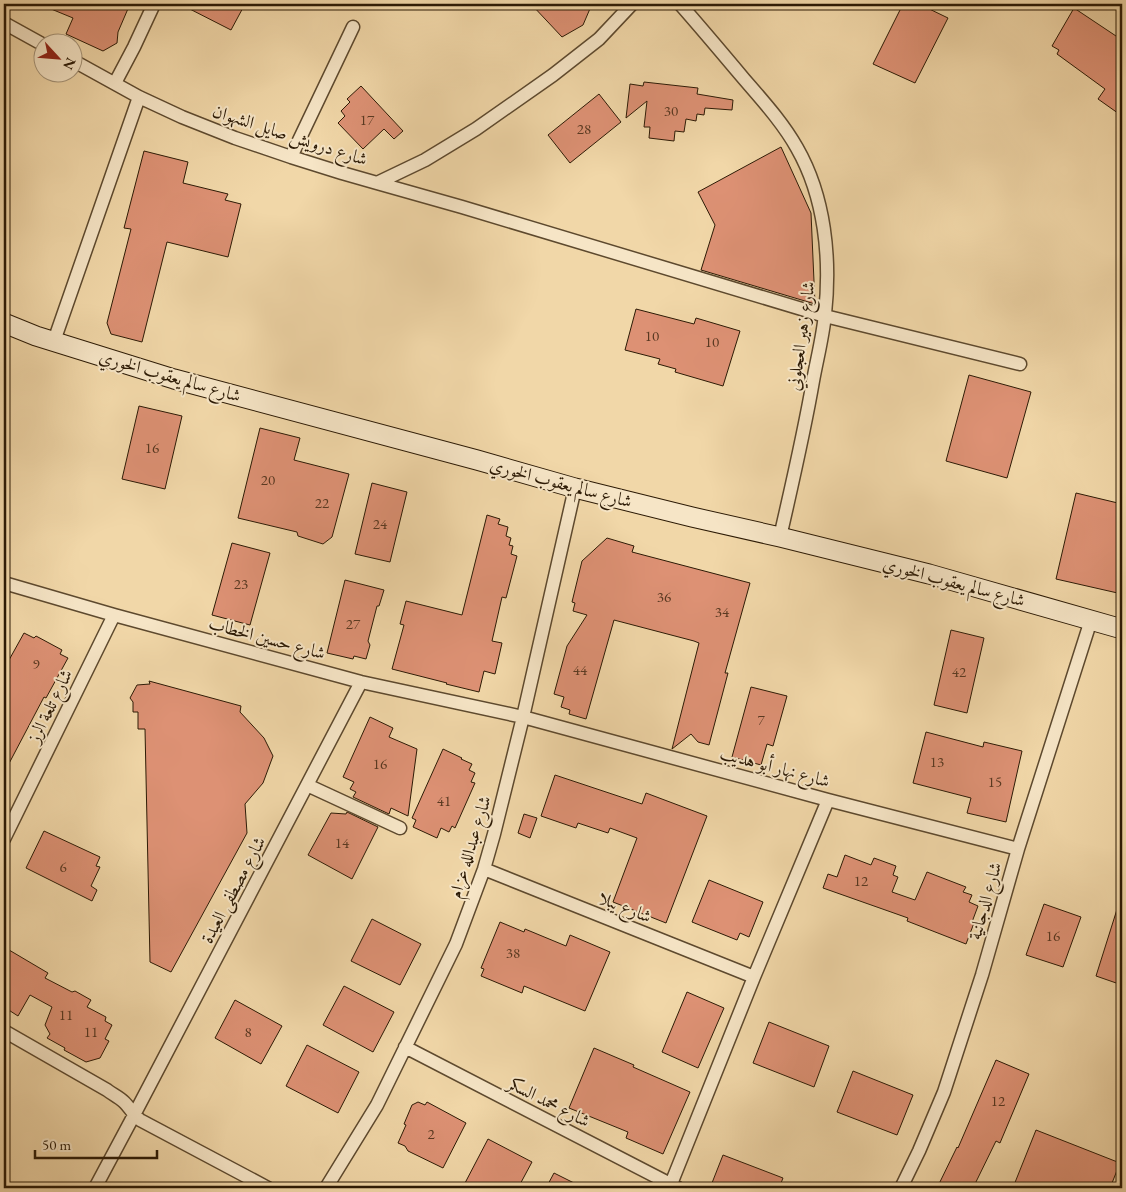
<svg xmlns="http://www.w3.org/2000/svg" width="1126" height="1192" font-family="'EB Garamond',Amiri,serif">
	<rect width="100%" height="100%" fill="#f1d7a8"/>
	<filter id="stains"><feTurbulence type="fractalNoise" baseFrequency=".004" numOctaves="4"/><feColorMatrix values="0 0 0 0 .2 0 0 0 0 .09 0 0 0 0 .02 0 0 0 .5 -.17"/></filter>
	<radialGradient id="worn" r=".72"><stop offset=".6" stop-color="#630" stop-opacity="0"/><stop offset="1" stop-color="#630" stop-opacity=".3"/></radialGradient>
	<!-- building -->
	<path fill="#dd9174" stroke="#2c1a05" d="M39,4H130L118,32L117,43L103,51L66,34L73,18Z
		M180,4H245L231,30Z
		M531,4H592L583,25L562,37Z
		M903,4H919L948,18L915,83L873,64Z
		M1074,8L1122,40V116L1098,99L1105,89L1057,54L1059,50L1052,46Z
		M644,82L698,88L697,94L733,100L732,110L705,108L704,115L697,114L696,121L686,119L684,132L675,131L674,141L649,138L650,127H644L647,101L626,118L630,84L643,86Z
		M361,86L403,131L394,139L384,129L363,149L338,123L345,116L341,111L350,102L347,99Z
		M599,94L621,122L570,163L548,135Z
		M781,147L811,213L815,304L701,270L715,225L698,192Z
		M144,151L188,162L183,183L228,194L225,200L241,204L228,257L167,242L142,342L111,334L107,323L131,229L124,228Z
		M636,309L694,324L696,318L740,331L723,386L675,372L676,369L658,364L660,359L625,350Z
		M969,375L1031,392L1007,478L946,461Z
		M139,406L182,416L165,489L122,479Z
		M260,428L300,438L294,460L349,474L332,537L323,544L298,536L297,532L238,518Z
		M372,483L407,492L390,562L355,554Z
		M1076,493L1122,504V594L1056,579Z
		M487,515L500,519L498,524L508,527L506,536L511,538L509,545L513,546L511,554L517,556L506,598L502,597L492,641L502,643L495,674L484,671L479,692L446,684L447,683L392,669L404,625L400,624L406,601L462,615Z
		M607,538L634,546L632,552L750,583L725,673H728L709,745L698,742L691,734L672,749L699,643L694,641L614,620L586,719L569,714L570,710L561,707L564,697L554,694L567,646L587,615L573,611L575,603L572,602L582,561Z
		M232,543L270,553L250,625L212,615Z
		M345,580L384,590L379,606H377L368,641L370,645L366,659L354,656L353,659L327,653Z
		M951,630L984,638L967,713L934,705Z
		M24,633L34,638L36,636L62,650L60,654L68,658L46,698L44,697L4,773V669Z
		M149,681L241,706L240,712L264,738L273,756L263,783L245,804L247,833L171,972L150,962L145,729H138V712H133V702L130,698L137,685L150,684Z
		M751,687L787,696L773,746L767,744L761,765L732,757Z
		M370,717L393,728L389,737L417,749L408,816L391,808L389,814L353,797L356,792L350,789L354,782L343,777Z
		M926,732L983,747L984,742L1022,751L1006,822L967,813L971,798L913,783Z
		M443,749L462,758L461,759L472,764L469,770L475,773L471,782L475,783L455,828L452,826L449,832L441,828L437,838L413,827L416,820L412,818Z
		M555,775L642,804L646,793L707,816L666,923L613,902L637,838L610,828L608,833L578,823L576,828L541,816Z
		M347,812L378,827L352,879L308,855L331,813L346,814Z
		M524,814L537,818L530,838L518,833Z
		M44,831L100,857L96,866L100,867L91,886L97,890L92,901L26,868Z
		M845,855L871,865L874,858L896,866L893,875L898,877L892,892L915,900L927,872L966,887L963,892L972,895L969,902L978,906L972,922L974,923L966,944L907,921L908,918L823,888L828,874L837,877Z
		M709,880L763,902L749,937L740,933L737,940L692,922Z
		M1119,903L1122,904V985L1096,976Z
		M1044,904L1081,917L1063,967L1026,955Z
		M372,919L421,944L400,985L351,961Z
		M500,922L524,932L525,929L566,946L570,935L610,952L585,1011L524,986L522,993L481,976L484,969L481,968Z
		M4,947L48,973L45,978L72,992L75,991L91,1000L87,1007L106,1017L105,1021L112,1025L105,1039L109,1041L100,1058L86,1062L64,1050L65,1048L47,1038L50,1034L45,1025L52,1007L30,995L18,1016L4,1007Z
		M344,986L394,1012L373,1052L323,1025Z
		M687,992L724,1008L698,1068L662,1052Z
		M235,1000L282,1026L261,1064L215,1038Z
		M769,1022L829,1046L814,1087L753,1063Z
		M307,1045L359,1072L338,1113L286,1086Z
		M594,1048L634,1065L633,1067L690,1092L663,1154L626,1138L628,1132L569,1108Z
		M996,1060L1029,1074L1000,1143L996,1141L973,1188H937L957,1147L958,1148Z
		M853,1071L913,1095L897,1135L837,1112Z
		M418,1102L425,1105L427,1102L466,1123L443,1168L408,1151L405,1146L398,1143L406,1125L404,1124L412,1105Z
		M1036,1130L1120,1163L1110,1188H1023L1014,1185Z
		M488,1139L532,1162L518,1188H476L465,1183Z
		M723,1155L783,1178L779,1188H710Z
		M554,1173L584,1188H546Z"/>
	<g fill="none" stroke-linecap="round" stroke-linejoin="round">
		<defs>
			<path id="street" d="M680,4C702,29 723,54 744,79C763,101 783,123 797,148C825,197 831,258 825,314C823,336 817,359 813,381C804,433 792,485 780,537
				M4,23L42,44
				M72,60L139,97L182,117L235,138L291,157L342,173L377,183L425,160L476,129L553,75L599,39L632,4
				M115,83L134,47L154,4
				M291,157L353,27
				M377,183L462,207L825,316L1020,364
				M54,341L139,97
				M4,583L114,615L361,682L523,717L828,800L1018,849
				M307,785L400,828
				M4,839L114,615
				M484,869L754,977
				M4,1031L107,1090C112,1094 119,1097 124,1102C130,1108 134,1115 140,1120L268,1188
				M405,1047L678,1188
				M671,1184L754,977L828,800
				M95,1188L134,1115L361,682
				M326,1188L377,1105L456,944L484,869L494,834L523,717L575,488
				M901,1188L919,1151L944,1092L982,975L1018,849L1091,620"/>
			<path id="secondary" d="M4,323L36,336L174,379L477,460L575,488L692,517L780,537L929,574L1122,629"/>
		</defs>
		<!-- street casing -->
		<use href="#street" stroke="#5d492e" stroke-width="15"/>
		<!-- secondary casing -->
		<use href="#secondary" stroke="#2c1a05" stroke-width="21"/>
		<!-- street -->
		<use href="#street" stroke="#f6e5c6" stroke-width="12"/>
		<!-- secondary -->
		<use href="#secondary" stroke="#f6e5c6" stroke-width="19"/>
	</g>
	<g text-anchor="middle" stroke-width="4" stroke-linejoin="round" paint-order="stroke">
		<!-- number labels -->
		<g font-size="15" fill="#583821">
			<text x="671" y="116">30</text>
			<text x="367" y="125">17</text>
			<text x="584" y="134">28</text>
			<text x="652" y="341">10</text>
			<text x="712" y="347">10</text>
			<text x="152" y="453">16</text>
			<text x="268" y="485">20</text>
			<text x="322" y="508">22</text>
			<text x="380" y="529">24</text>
			<text x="241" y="589">23</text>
			<text x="664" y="602">36</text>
			<text x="722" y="617">34</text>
			<text x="353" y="629">27</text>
			<text x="36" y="669">9</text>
			<text x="580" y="675">44</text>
			<text x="959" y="677">42</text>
			<text x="761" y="725">7</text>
			<text x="937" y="767">13</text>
			<text x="380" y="769">16</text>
			<text x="995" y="787">15</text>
			<text x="444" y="806">41</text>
			<text x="342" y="848">14</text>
			<text x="63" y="872">6</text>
			<text x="861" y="886">12</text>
			<text x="1053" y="941">16</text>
			<text x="513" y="958">38</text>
			<text x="66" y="1020">11</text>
			<text x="91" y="1037">11</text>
			<text x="248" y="1037">8</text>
			<text x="998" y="1106">12</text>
			<text x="431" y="1139">2</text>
		</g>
		<!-- street labels -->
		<g font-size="18" fill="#2c1a05" stroke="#f6e5c6">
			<text transform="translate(290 135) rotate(18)" y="6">شارع درويش صايل الشهوان</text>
			<text transform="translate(801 336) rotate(-82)" y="6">شارع زهير العجلوني</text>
			<text transform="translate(170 376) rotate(16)" y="6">شارع سالم يعقوب الخوري</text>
			<text transform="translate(561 483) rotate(15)" y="6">شارع سالم يعقوب الخوري</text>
			<text transform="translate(954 582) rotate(15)" y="6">شارع سالم يعقوب الخوري</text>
			<text transform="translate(267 638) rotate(15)" y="6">شارع حسين الخطاب</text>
			<text transform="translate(50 706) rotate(-64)" y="6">شارع تلعة الرز</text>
			<text transform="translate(775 767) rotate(15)" y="6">شارع نهار أبو هديب</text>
			<text transform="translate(470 847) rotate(-73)" y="6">شارع عبدالله عزام</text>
			<text transform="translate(233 890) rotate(-62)" y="6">شارع مصطفى العيدة</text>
			<text transform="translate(985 901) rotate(-74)" y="6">شارع الدجانية</text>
			<text transform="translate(625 907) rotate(22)" y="6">شارع يبلا</text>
			<text transform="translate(549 1102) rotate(27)" y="6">شارع محمد السكر</text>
		</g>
	</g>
	<!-- margin -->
	<rect width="1126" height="1192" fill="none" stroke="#f1d7a8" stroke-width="20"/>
	<rect x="5" y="5" width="1116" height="1182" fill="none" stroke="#2c1a05" stroke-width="2.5"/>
	<rect x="10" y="10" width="1106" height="1172" fill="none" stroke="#2c1a05"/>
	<!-- north arrow -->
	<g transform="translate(58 58) rotate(116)"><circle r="24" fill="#f6e5c6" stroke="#a59479"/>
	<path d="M0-4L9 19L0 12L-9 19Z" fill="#8f2418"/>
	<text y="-8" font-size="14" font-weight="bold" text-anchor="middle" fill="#2c1a05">N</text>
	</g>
	<!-- scale -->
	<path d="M35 1150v8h122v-8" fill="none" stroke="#2c1a05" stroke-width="2.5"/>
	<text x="42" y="1150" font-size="15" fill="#2c1a05" stroke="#f6e5c6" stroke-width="4" paint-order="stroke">50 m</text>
	<rect width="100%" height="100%" filter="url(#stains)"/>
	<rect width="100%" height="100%" fill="url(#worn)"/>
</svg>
